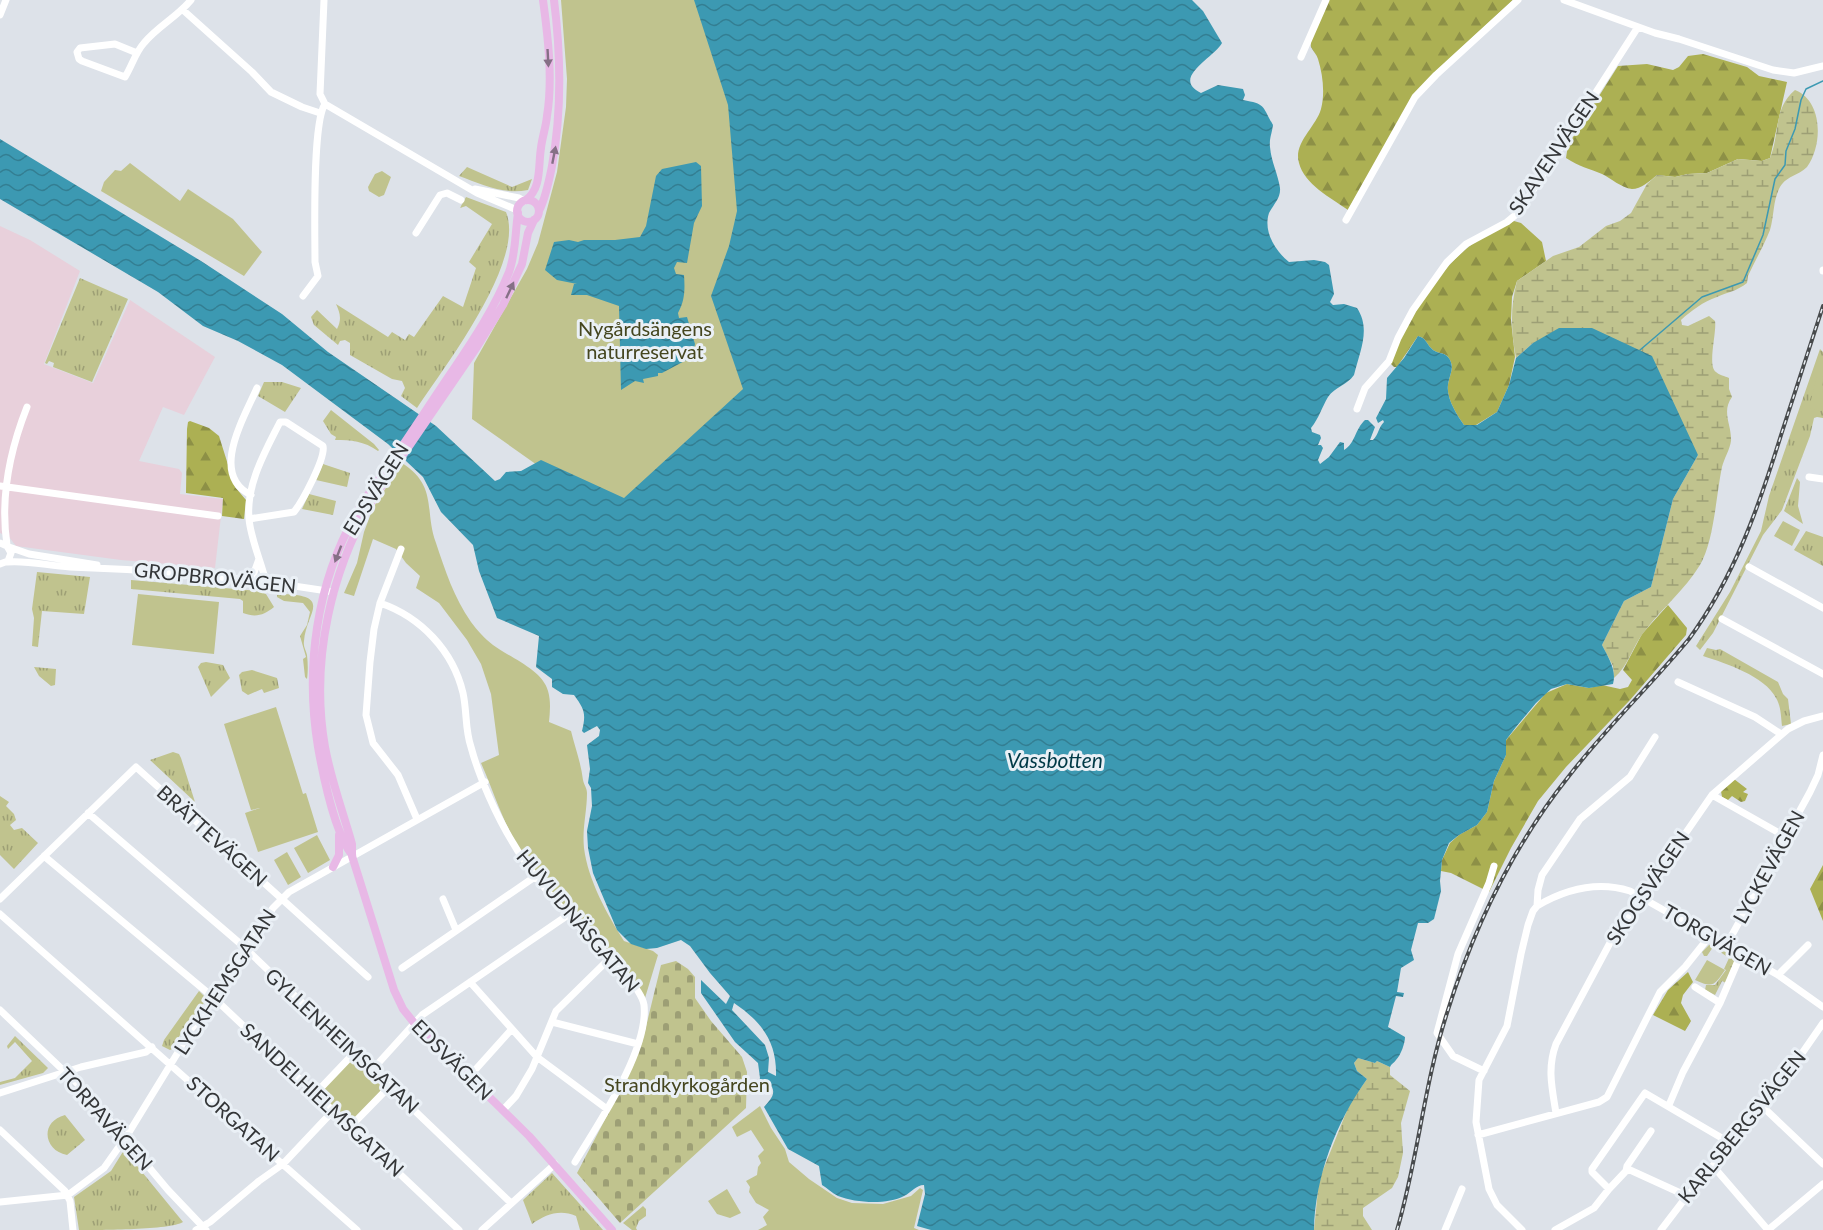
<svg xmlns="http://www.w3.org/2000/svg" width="1823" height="1230" font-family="Lato,sans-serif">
	<defs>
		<pattern id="grass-tufts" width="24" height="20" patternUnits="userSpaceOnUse" patternTransform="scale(1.5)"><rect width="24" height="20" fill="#c0c38e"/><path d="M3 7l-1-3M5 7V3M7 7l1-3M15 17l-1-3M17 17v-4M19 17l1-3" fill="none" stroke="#9d9f75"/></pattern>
		<pattern id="forest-firs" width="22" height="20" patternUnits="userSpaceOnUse" patternTransform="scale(1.5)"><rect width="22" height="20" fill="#acb053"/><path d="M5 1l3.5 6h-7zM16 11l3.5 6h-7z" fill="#8d9046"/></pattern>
		<pattern id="wetland-marsh" width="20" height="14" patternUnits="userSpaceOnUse" patternTransform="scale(1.5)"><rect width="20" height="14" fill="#c0c38e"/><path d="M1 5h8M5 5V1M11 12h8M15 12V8" fill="none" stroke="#9d9f75"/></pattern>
		<pattern id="cemetery-stones" width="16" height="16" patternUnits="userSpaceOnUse" patternTransform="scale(1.5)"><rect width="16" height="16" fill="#c0c38e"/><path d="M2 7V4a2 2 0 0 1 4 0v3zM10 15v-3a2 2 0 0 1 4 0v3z" fill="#9d9f75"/></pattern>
		<pattern id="water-waves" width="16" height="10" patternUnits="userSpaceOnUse" patternTransform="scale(1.5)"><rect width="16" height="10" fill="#3c99b2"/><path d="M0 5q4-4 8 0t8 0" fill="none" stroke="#337e92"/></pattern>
	</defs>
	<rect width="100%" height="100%" fill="#dde2e9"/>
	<!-- industrial -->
	<path fill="#e8d0db" d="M0,226L30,240L80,271L44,364L93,383L130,300L215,357L184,415L163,407L139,461L179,469L182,473L180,494L223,499L215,568L121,560L16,546L9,537L0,533Z"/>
	<!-- grass -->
	<path fill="url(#grass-tufts)" d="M467,167L512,187L532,179L528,190C503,195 481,184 459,176Z
		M466,197L506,212C526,261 445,366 417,408L401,396L405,388L402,381L392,379L350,355V343L345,340L340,341L338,345L314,325L311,317L317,310L337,329C342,319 340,313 336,304L388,337L392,332L405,340L409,334L414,337L443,296L463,307L476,268L469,262L492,224L466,206L460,208Z
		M80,278L128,299L92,382L53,367L54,363L49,361L47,364L45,363Z
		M1820,349L1823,352V418L1817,417L1814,418L1810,436L1782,510L1763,535L1713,633L1700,650L1696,646L1730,592L1761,531L1769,496Z
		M264,382H282L301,388L285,412L258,396Z
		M331,410L374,444L379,450L378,451C364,441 351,440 335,440L336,437L331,434L323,421Z
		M323,464L350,473L347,487L316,480Z
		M1797,478L1800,482L1798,506L1803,524L1784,511Z
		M309,494L336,501L333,515L302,509Z
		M1806,531L1823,537V566L1794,550Z
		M37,572L90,577L84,614L42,611L38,647L32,646L34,618L32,609Z
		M131,580L258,591L266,594L274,607C264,615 256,618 243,613V601L240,599L131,589Z
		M284,594C333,596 306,613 304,641C303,647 306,650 307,655C308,663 308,672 307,679L305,677L303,659L306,657L300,636L307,625L310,612L303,603L284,601L277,597V595Z
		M1707,648L1716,650L1720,649L1778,682L1783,694L1788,699L1791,724L1782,726C1781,717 1781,706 1776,698C1765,676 1725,663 1703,656Z
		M206,662L223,665L230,678L211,697L198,667L201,663Z
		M34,667L56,669L55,685L51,686L39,676Z
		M252,670L277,678L279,688L264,693L262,689L248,695L242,691L239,675L242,672Z
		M173,752L179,754L181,758L195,802L150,760Z
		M0,796L9,802L6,806L14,814L16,820L10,825L14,830L22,828L38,843L14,869L0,855Z
		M1714,944L1733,955L1735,959L1726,983L1722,981L1715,995L1705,990L1706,985H1715L1726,970L1724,969L1729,958L1713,947L1707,956H1704L1702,952L1709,945Z
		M199,991L207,999L184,1028L172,1049L170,1050L162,1046L164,1040Z
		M15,1036L48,1068L43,1073L0,1085V1082L15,1078L32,1061L15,1042L8,1049L7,1046Z
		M65,1115L85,1140L67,1155C44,1151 39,1122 65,1115Z
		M124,1150L183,1222C170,1230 100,1230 79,1230L74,1197L111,1171Z
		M552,1173L603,1230H580L576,1216C560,1209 546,1214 532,1224L523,1200Z
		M643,1206L646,1209V1216L639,1221L636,1228L637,1230H632L623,1223Z"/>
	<!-- forest -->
	<path fill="url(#forest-firs)" d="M1328,0H1513L1434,73L1383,149L1348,210C1331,198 1304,184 1299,163C1293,143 1316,127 1321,109C1325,94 1323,75 1318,59C1317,55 1313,51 1311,47C1309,37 1324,10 1328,0Z
		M1703,54L1747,67L1759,76L1787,82L1770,158L1762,161L1738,159L1707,173L1688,174L1675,177L1657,175C1650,181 1641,189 1632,189C1621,188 1611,178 1602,174C1588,168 1580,167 1566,158L1568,145L1618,66L1647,64L1673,70L1679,67L1688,56Z
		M1514,221L1521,223L1542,242L1546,261L1517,281L1512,297L1511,320L1515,357L1509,385L1497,412L1476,425H1464C1457,415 1446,398 1448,385C1449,375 1456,367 1448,357C1444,352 1436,354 1431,348C1426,343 1426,338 1418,336L1397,367H1394L1390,363C1406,323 1433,277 1466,249C1480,237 1499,230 1514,221Z
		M190,421L209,428L219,436L235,487L246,500L244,519L222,516L223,498L186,493L187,429L188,422Z
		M1668,605L1687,628L1686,635L1630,700L1566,767L1538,801L1511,848L1489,892L1451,873L1441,871L1442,860L1450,843L1459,835L1477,825L1487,812L1494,781L1506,755V740L1546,693L1567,684L1589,688L1602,685L1620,689L1628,687L1632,680L1623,670L1642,634Z
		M1734,779L1747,789L1743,792L1748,794L1745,801L1741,802L1732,796L1728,800L1722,797L1721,791Z
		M1823,865V921L1810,889Z
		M1688,972L1693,982L1683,995L1681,1003L1691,1021L1685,1031L1653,1015L1668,990Z"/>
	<!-- wetland -->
	<path fill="url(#wetland-marsh)" d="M1795,90C1823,101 1823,145 1807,167C1798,176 1785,176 1779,189C1773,201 1774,217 1770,230C1764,245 1755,261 1748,276L1747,283C1737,291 1728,292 1717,297C1703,302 1692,310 1681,320L1682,325L1688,326L1709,316L1715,321C1717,332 1707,366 1716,372C1719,375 1725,376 1729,378V389L1732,397C1721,412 1732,425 1731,441C1730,449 1724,459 1722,467C1716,496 1714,541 1700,565C1685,590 1661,609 1644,632C1632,647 1629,665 1614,678L1613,666L1602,645L1624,601L1651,587L1673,499L1698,455L1533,343L1516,358C1511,331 1510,307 1517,281L1553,256L1579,247L1606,226L1620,221L1631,213L1647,184L1657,175L1675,177L1688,174L1707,173L1738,159L1762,161L1770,158C1780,135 1773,108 1795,90Z
		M1358,1058L1375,1063L1377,1061L1390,1067V1075L1410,1091L1401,1123L1403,1153L1398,1177L1392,1188L1363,1208V1216L1372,1230H1314L1319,1180L1350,1103L1367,1079L1357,1071L1354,1063Z"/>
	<!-- cemetery -->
	<path fill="url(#cemetery-stones)" d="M676,961L688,969L695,977V998L711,1021L742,1057L747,1072L746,1108L620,1223L577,1173L633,1066L642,1043L661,965Z"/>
	<!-- green -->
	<path fill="#c0c38e" d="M561,0H728L807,376L639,537L472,419L474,363L527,269L538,243L557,172L566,107L567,79Z
		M130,163L180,201L188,189L233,219L262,252L244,276L101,191L104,182L115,170L121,171Z
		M382,171L391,177L384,195L379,197L369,191L368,187L375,174Z
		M1817,376L1823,377L1821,411L1809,408Z
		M402,463C438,486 424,511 436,543C445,570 454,598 471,622C477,630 485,639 493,645C509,657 543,670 548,691C551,701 550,712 549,722L571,731C575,747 581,763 583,780C584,785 587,788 587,793C587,812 582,828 584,848C588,880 607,914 624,941L653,951L658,955L645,998L636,983C597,942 544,892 516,843C501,817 493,790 481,763L499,755L491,694L481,664L467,640L439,603L416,588L420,576L406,563L396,549L373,539L354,596L344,593L357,563L364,532L373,508Z
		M1783,521L1800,530L1792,546L1774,536Z
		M138,594L219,602L214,654L132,645Z
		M276,707L303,794L306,793L318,832L258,852L245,813L260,808L251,810L224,724Z
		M317,835L330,860L308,873L294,848Z
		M287,852L301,877L288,885L274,860Z
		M1707,960L1725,970C1714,986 1713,988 1695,980Z
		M355,1055L388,1086L350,1124L318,1094Z
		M760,1106L771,1128L785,1149L789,1162L809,1179L837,1198L852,1203L883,1204L911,1196L920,1188L923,1190L914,1228L919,1230H758L767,1225L763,1217L769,1210L756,1203L749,1192L750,1187L746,1181L757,1175L758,1167L761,1163L758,1156L764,1150L751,1130L737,1137L732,1127Z
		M727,1189L741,1213L730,1218L717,1214L708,1201Z"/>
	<!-- water -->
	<path fill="url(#water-waves)" fill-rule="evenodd" d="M694,0H1192L1203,11L1222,43C1215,57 1170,78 1201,93L1218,85L1243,89L1245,95L1243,100C1266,104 1262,106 1273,125C1272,133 1269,139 1270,147C1271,161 1278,174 1280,188C1281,198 1273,205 1269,213C1263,231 1275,251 1289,262L1314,260L1325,262L1329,265L1334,294L1330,302L1333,305L1344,304L1357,308C1371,329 1360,351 1354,375C1347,385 1335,387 1328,397C1322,407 1319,418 1311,428L1312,432L1320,435L1321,438L1318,445H1321L1323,448L1318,460L1320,464L1329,457L1340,442L1344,443V450C1355,444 1355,429 1365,420H1368L1375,427L1370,440H1373C1379,434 1378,428 1384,422L1383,420L1378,423L1376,418L1386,399L1387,378L1404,358L1418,336C1426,338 1426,343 1431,348C1436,354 1444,352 1448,357C1456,367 1449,375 1448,385C1446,398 1457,415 1464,425H1477L1497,412L1509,385L1516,358L1533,343L1559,328H1592L1652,356L1698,455L1673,499L1651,587L1624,601L1602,645C1608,657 1617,670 1613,684L1589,688L1567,684L1551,689L1536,703L1516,727L1506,740V755L1494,781L1487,812L1477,825L1459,835L1449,843L1442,860L1440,881L1441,891L1434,919L1428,923H1418L1411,950L1414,960L1401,968L1397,992L1404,993L1403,997L1396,996L1388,1027L1405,1037C1405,1043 1401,1055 1396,1060C1394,1063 1391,1064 1390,1067L1377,1061L1375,1063L1358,1058L1354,1063L1357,1071L1367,1079C1336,1122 1315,1177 1314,1230H931L917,1226L925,1194L924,1185C916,1185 912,1192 904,1196C887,1205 856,1203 838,1196C832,1193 827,1188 822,1185L819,1166L788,1149L764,1107C769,1101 776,1095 772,1087L766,1084L758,1093L756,1090L760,1078L758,1063L735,1042L701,993V980L726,1004L730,996L710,973L690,946L681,940L657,948L646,949L631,944L617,930L593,873L588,848L587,831L592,806L591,788L588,783L590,769L587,745L599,736L600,730L597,726L584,733L582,731C586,714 585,710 574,695L563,694L552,687V679L536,667L539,636L497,618L479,571L473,545L441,512L423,477L388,444L282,365L238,341L203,326L158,292L0,199V139L201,261L282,314L328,352L436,426L495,481L500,479L506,472L521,471L541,460L624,498L743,389L711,296L729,246L737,211L728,105ZM734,1003C762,1022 777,1042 776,1076L768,1072L769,1058L765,1045L732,1010Z
		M696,162L701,166L702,206L694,223L687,263L677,262L674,268L676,274L684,275C685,289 685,301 678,313L679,318L687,317L695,344L692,357L662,373H658V376L643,379L644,383L635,381L621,390L619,306L587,295H571L574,284H577L557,280L545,270L554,242L569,240L578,242L584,240H615L640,237L646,226L656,176L662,169Z"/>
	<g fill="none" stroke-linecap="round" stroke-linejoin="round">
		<!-- stream -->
		<path stroke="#3c99b2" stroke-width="1.5" d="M1640,350L1702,297L1743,282L1763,235L1775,179L1785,165L1786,151L1795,129L1801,100L1806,89L1823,81"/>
		<!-- minor -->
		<path stroke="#fff" stroke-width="7" d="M324,0L320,94L325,104L477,193L517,210
			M1564,0L1655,33L1679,39L1773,70L1794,73L1823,66
			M183,10L252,72L271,92L302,107L320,113
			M0,15L6,0
			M137,53L115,44L80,48L77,52L79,59L82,61L125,77C132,66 135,53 144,43C158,26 177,17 191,0
			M1301,57L1326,0
			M475,189L519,198L524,201
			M1346,220L1415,97L1436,75L1518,0
			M416,233L440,195L447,193L461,200
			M1823,271V270
			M303,296L318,276L315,262C315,234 312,123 325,104
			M1357,409L1365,388L1389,361L1398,338L1413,310L1447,262L1466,244L1507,222L1519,212L1638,27
			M1809,477L1823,479
			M0,486L218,516
			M251,495C209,475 244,418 257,388
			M249,519L294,512C302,502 326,458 323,446L286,422H280C265,452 246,484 249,519C251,540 261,561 266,582
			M0,543L7,546L11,553L8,561L0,564
			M7,545C0,498 10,450 27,407
			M9,547L29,554L97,565
			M401,549L380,603L374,629L370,662L366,715L373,743L398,775L417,819
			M7,562C28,560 49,566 70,567C158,570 247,578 334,592
			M1749,567L1823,608
			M251,581L259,559
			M380,603C421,617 453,651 463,693C467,711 465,730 471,747C479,777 497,817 513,843C528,869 548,893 568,915C585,934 641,983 644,1005C649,1050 598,1124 575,1162
			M1722,619L1823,674
			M1678,682L1755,717L1781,734
			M1712,795L1786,837
			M88,813L243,946L511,1203
			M44,856L214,998L459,1230
			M0,899L136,767L368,977
			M443,899L456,930
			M1537,906C1566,889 1598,881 1630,891L1778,975L1823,1007
			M0,914L357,1230
			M1726,946L1810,792L1818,775L1823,755
			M402,968L536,876
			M1778,975L1808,945
			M470,982L537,1057L607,1109
			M1695,987L1720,1003
			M0,1010L85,1091L168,1190L206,1230
			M552,1022L638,1044
			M373,1069L422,1015L568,915
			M476,1069L511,1030
			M1484,1071L1453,1056L1437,1033L1458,954L1489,883L1494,866
			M0,1093L81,1067L146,1052L152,1047
			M315,1094L355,1052
			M1669,1105L1683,1072L1720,1003L1741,954
			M1763,1107L1823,1164
			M503,1110L516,1096L532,1069L556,1011L609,959
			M1556,1113C1552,1088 1547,1068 1556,1044L1611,941L1712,795L1788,729L1804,721L1823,716
			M350,1127L390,1086
			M0,1130L65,1191L70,1201L73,1230
			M1478,1135L1599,1102L1607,1097L1660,992L1685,967L1709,937
			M1713,1166L1768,1230
			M1626,1171L1630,1170L1687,1196
			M1609,1189L1592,1172V1169L1645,1093L1732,1144
			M0,1202L68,1195L104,1168L128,1134L180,1049L187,1034L203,1015L273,908L289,892L485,782
			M196,1230L210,1222L259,1181L283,1164L333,1111
			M482,1230L555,1164
			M1445,1230L1462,1189
			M1522,1230L1497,1205L1489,1189L1476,1122L1479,1080L1507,1026L1521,954L1528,925L1533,911L1537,906L1538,890L1542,875L1580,819L1630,777L1655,737
			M1555,1230L1594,1208L1609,1189L1626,1171L1627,1166L1651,1131
			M1661,1230L1687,1196L1773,1095L1823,1023
			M1768,1230L1823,1184"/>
		<!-- major -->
		<path stroke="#e8b8e6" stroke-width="8" d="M526,200C542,188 538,166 541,148C542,138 546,127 547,116C553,79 548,37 543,0
			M517 211a11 11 0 1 1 22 0a11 11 0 1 1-22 0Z
			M539,211C546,197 549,181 552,166C562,111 561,56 554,0
			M534,220L528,233L522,264L503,305L477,347L377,493C331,567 310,661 325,747C331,780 343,812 352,844V856L394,990L403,1009L415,1024L529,1136L612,1230
			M352,855C335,833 323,775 318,747C305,668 316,584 356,514C365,497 378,481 389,465C411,434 431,402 453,370C474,339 495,307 509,272C516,253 515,233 518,213
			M333,867L339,855V835"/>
		<defs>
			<path id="rail" d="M1397,1230C1418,1159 1424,1084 1447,1013C1474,927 1513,846 1569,776C1606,728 1650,686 1689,639C1735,576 1759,506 1782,432C1796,390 1809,348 1823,306"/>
		</defs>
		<!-- rail casing -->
		<use href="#rail" stroke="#484b4d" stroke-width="4"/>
		<!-- rail -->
		<use href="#rail" stroke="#eaf0f6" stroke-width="1.5" stroke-dasharray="4.5" stroke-linecap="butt"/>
	</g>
	<!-- one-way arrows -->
	<defs><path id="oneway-solid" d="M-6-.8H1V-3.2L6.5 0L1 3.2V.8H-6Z" transform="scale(1.5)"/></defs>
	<g fill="#857086">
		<use href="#oneway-solid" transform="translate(548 58) rotate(87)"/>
		<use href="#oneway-solid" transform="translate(554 155) rotate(-79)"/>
		<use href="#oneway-solid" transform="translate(510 290) rotate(-65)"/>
		<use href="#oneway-solid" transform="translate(338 554) rotate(111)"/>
	</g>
	<g text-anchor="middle" stroke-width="6" stroke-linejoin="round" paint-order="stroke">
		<!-- street labels -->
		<g font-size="20" fill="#343638" stroke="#eaf0f6">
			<text transform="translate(1554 153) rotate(-56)" y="7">SKAVENVÄGEN</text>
			<text transform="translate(376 489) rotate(-58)" y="7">EDSVÄGEN</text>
			<text transform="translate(215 578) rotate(6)" y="7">GROPBROVÄGEN</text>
			<text transform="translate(212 836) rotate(42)" y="7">BRÄTTEVÄGEN</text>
			<text transform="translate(1769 867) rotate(-61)" y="7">LYCKEVÄGEN</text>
			<text transform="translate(1648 888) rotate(-56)" y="7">SKOGSVÄGEN</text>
			<text transform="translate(578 921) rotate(50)" y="7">HUVUDNÄSGATAN</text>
			<text transform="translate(1717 940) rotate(30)" y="7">TORGVÄGEN</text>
			<text transform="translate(225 982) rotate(-57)" y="7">LYCKHEMSGATAN</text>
			<text transform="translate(342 1041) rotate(43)" y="7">GYLLENHEIMSGATAN</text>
			<text transform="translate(452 1060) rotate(45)" y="7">EDSVÄGEN</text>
			<text transform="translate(322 1100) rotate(43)" y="7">SANDELHIELMSGATAN</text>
			<text transform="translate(105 1119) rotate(48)" y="7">TORPAVÄGEN</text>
			<text transform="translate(233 1119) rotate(42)" y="7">STORGATAN</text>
			<text transform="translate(1742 1127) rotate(-51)" y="7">KARLSBERGSVÄGEN</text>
		</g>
		<!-- park labels -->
		<g font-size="20" fill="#45461f" stroke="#eaf0f6">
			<text x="645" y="336">Nygårdsängens<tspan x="645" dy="23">naturreservat</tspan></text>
			<text x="687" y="1092">Strandkyrkogården</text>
		</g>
		<!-- water labels -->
		<g font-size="21" font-style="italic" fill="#003946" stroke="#eaf0f6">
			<text x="1055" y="768">Vassbotten</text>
		</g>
	</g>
</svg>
